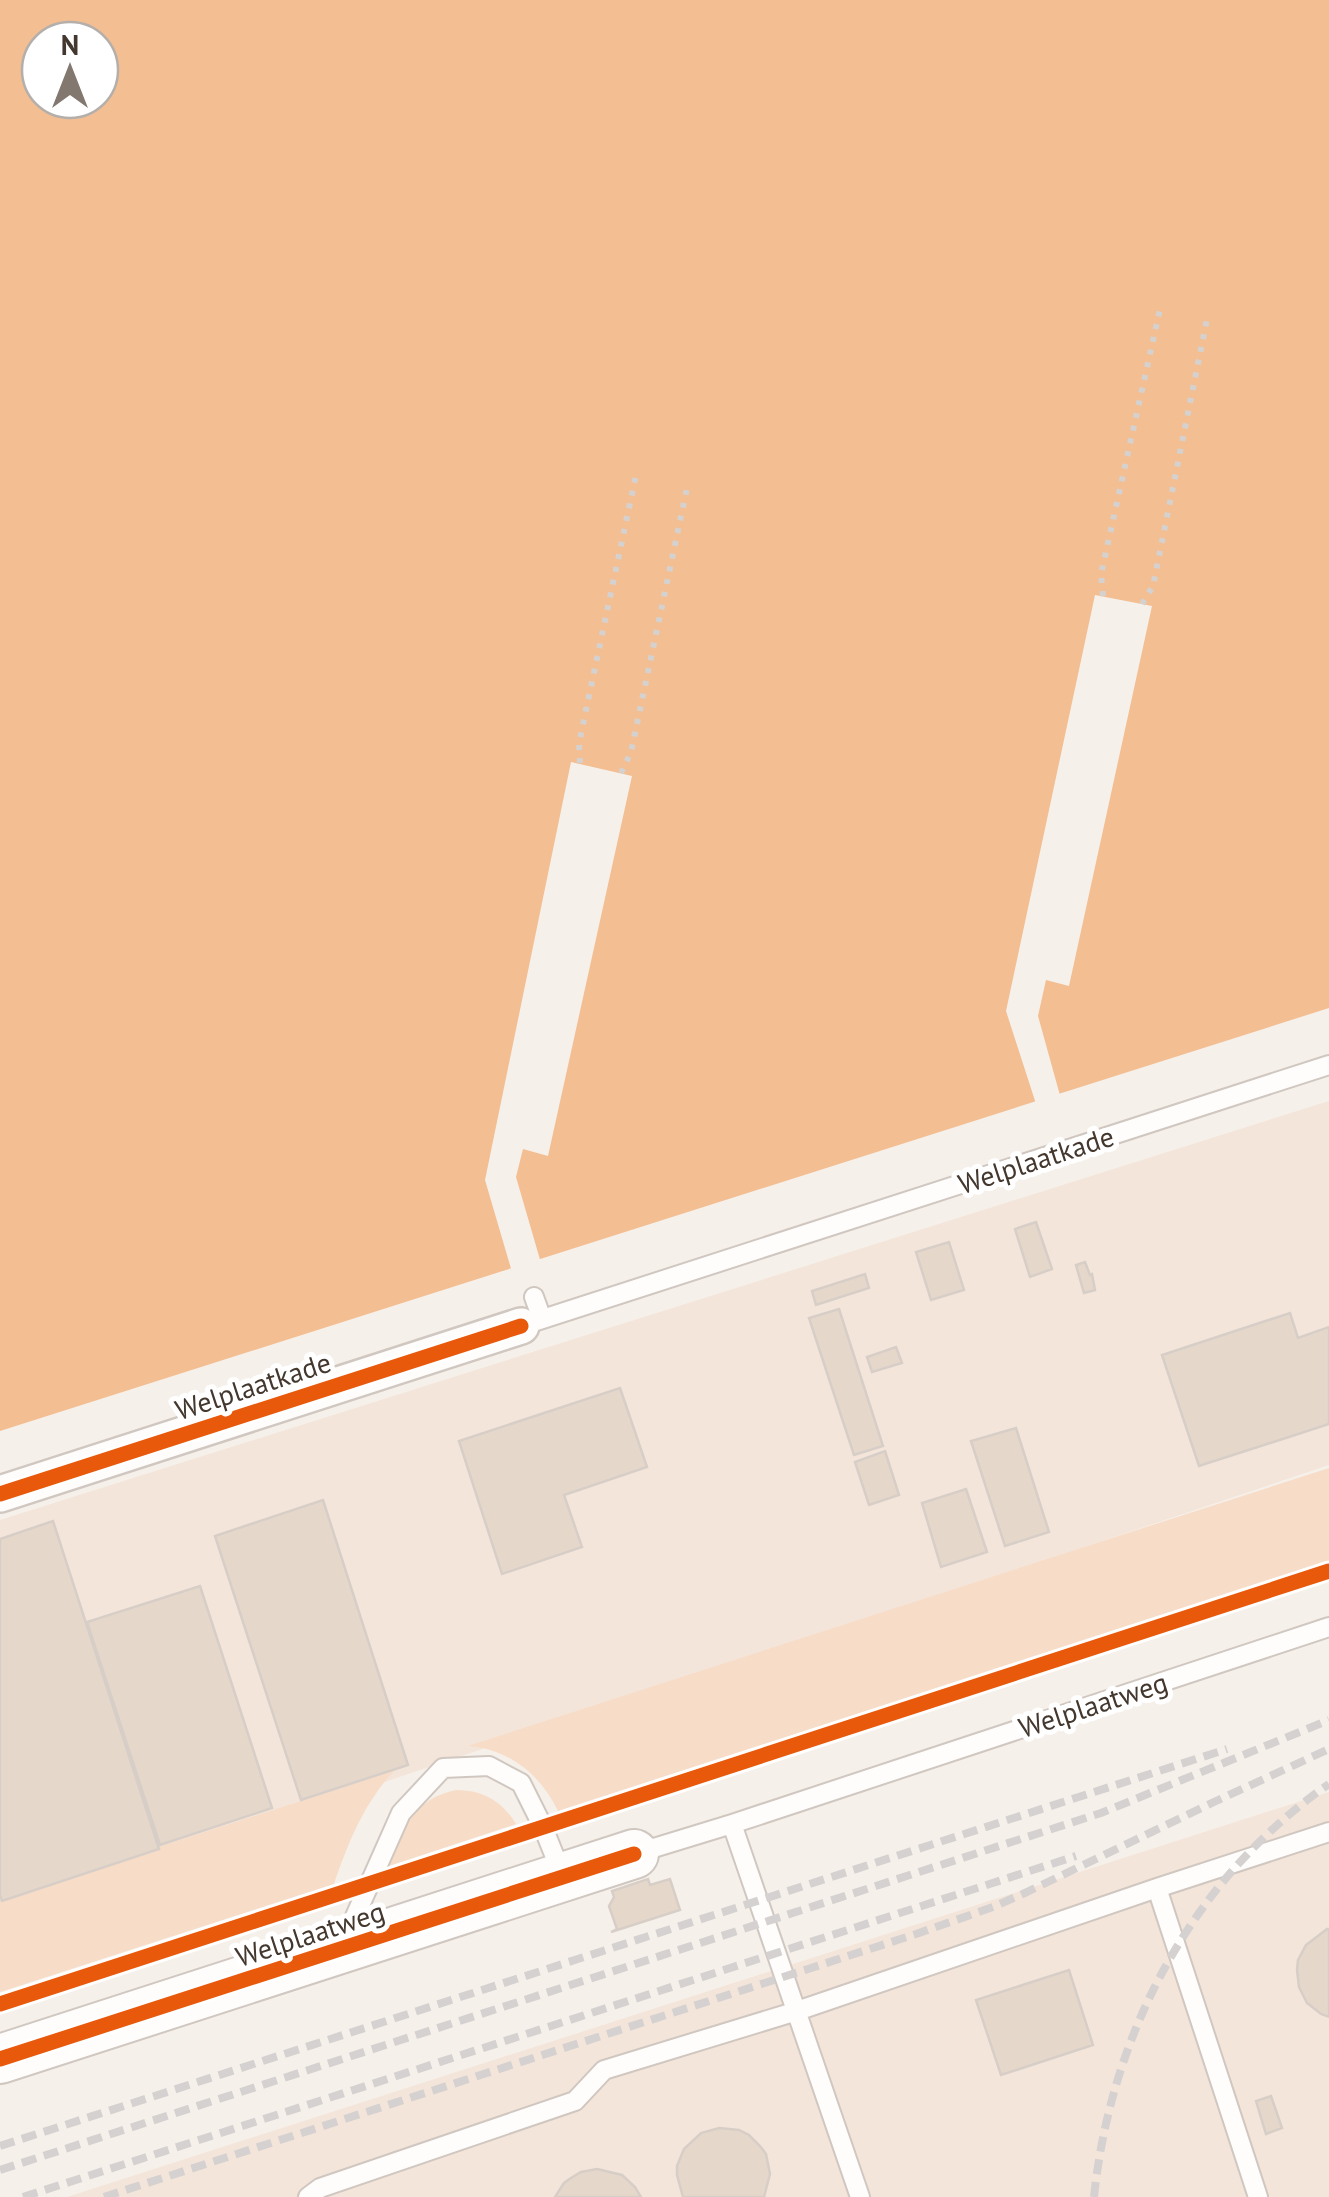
<svg xmlns="http://www.w3.org/2000/svg" width="1329" height="2197" font-family="'PT Sans',sans-serif">
	<rect width="100%" height="100%" fill="#f6f0ea"/>
	<!-- built -->
	<path fill="#f4e5da" d="M1329,1101V1465L0,1911V1520Z
		M1329,1792V2197H67Z"/>
	<!-- green -->
	<path fill="#f7dcc7" d="M1329,1468V1562L558,1811C541,1775 509,1749 468,1746Z
		M394,1771C364,1803 348,1843 334,1884L0,1992V1898Z
		M456,1790C483,1790 502,1801 516,1824L386,1867C404,1830 412,1799 456,1790Z"/>
	<!-- water -->
	<path fill="#f3be92" fill-rule="evenodd" d="M0,0H1329V1008L0,1431ZM40,40H100V100H40Z"/>
	<!-- pier -->
	<path fill="#f6f0ea" d="M1095,595L1152,606L1069,986L1046,980L1038,1016L1061,1099L1037,1107L1006,1011Z
		M571,762L632,776L548,1156L523,1149L516,1177L541,1263L512,1272L485,1180Z"/>
	<!-- building -->
	<path fill="#e6d7cb" stroke="#d7cec7" stroke-width="2.5" d="M1036,1222L1052,1269L1030,1277L1015,1229Z
		M949,1242L964,1290L931,1300L916,1252Z
		M1085,1262L1090,1275L1092,1274L1095,1290L1084,1293L1076,1265Z
		M865,1274L869,1288L816,1305L812,1291Z
		M839,1309L883,1446L854,1455L809,1318Z
		M1290,1313L1298,1338L1329,1327V1424L1199,1466L1162,1355Z
		M896,1347L902,1363L872,1372L867,1357Z
		M620,1388L647,1467L564,1495L582,1547L502,1574L459,1441Z
		M1016,1428L1049,1532L1005,1546L971,1441Z
		M885,1451L899,1495L869,1505L855,1462Z
		M966,1489L987,1552L941,1567L922,1503Z
		M323,1500L408,1765L301,1800L215,1536Z
		M53,1521L159,1849L2,1901L0,1895V1539Z
		M200,1586L272,1808L160,1845L87,1622Z
		M648,1879L650,1885L670,1879L680,1910L611,1932L617,1929L609,1906L614,1897L612,1891Z
		M1327,1929H1329V2017L1321,2014L1307,2003L1299,1987L1297,1970L1298,1960L1306,1945Z
		M1069,1970L1093,2045L1001,2075L976,2000Z
		M1271,2096L1282,2128L1266,2134L1256,2101Z
		M719,2128L739,2130L749,2135L760,2146L766,2154L770,2174L764,2197H683L677,2175V2166L684,2149L701,2133Z
		M597,2169L622,2175L635,2187L641,2197H555L564,2183L571,2178L581,2172Z"/>
	<g fill="none" stroke-linecap="round" stroke-linejoin="round">
		<defs>
			<path id="lane" d="M534,1297L542,1319
				M521,1326L1329,1065
				M732,1824L860,2197
				M634,1854L732,1824L1329,1627
				M1157,1888L1258,2197
				M345,1939L401,1813L443,1768L489,1766L521,1783L543,1827L563,1877
				M308,2197L320,2188L575,2101L604,2070L797,2011L1157,1888L1329,1832"/>
			<path id="street" d="M0,1494L521,1326"/>
			<path id="secondary" d="M0,2059L634,1854"/>
		</defs>
		<!-- lane casing -->
		<use href="#lane" stroke="#d0c7c0" stroke-width="22"/>
		<!-- street casing -->
		<use href="#street" stroke="#d0c7c0" stroke-width="40"/>
		<!-- secondary casing -->
		<use href="#secondary" stroke="#d0c7c0" stroke-width="52"/>
		<!-- path -->
		<path stroke="#d5d1cf" stroke-width="6" stroke-dasharray="5 8" stroke-linecap="butt" d="M1103,596L1101,574L1160,309
			M1142,604L1153,586L1208,314
			M580,763L579,743L636,475
			M621,773L631,752L687,488"/>
		<!-- lane -->
		<use href="#lane" stroke="#fefdfc" stroke-width="18"/>
		<!-- street -->
		<use href="#street" stroke="#fefdfc" stroke-width="35"/>
		<!-- secondary -->
		<use href="#secondary" stroke="#fefdfc" stroke-width="48"/>
		<!-- rail -->
		<path stroke="#d4d1d0" stroke-width="8" stroke-dasharray="15 8" stroke-linecap="butt" d="M0,2146L1227,1749
			M0,2170L1101,1813L1329,1720
			M23,2197L1076,1856
			M104,2197L916,1934L993,1907L1027,1892L1216,1801L1329,1749
			M1094,2197C1111,2033 1192,1879 1329,1784"/>
		<defs>
			<path id="cycleway" d="M0,1494L521,1326
				M0,2004L1329,1571
				M0,2059L634,1854"/>
		</defs>
		<!-- cycleway casing -->
		<use href="#cycleway" stroke="#fff" stroke-width="21"/>
		<!-- cycleway -->
		<use href="#cycleway" stroke="#e8590c" stroke-width="15"/>
	</g>
	<g text-anchor="middle" stroke-width="10" stroke-linejoin="round" paint-order="stroke">
		<!-- street labels -->
		<g font-size="28" fill="#43372e" stroke="#fff">
			<text transform="translate(1036 1160) rotate(-18)" y="10">Welplaatkade</text>
			<text transform="translate(253 1386) rotate(-18)" y="10">Welplaatkade</text>
			<text transform="translate(1093 1705) rotate(-18)" y="10">Welplaatweg</text>
			<text transform="translate(310 1934) rotate(-18)" y="10">Welplaatweg</text>
		</g>
	</g>
	<!-- north arrow -->
	<g transform="translate(70 70)"><circle r="48" fill="#ffffff" stroke="#b4afab" stroke-width="2.5"/>
	<path d="M0-8L18 38L0 25L-18 38Z" fill="#827870"/>
	<text y="-15" font-size="28" font-weight="bold" text-anchor="middle" fill="#43372e">N</text>
	</g>
</svg>
